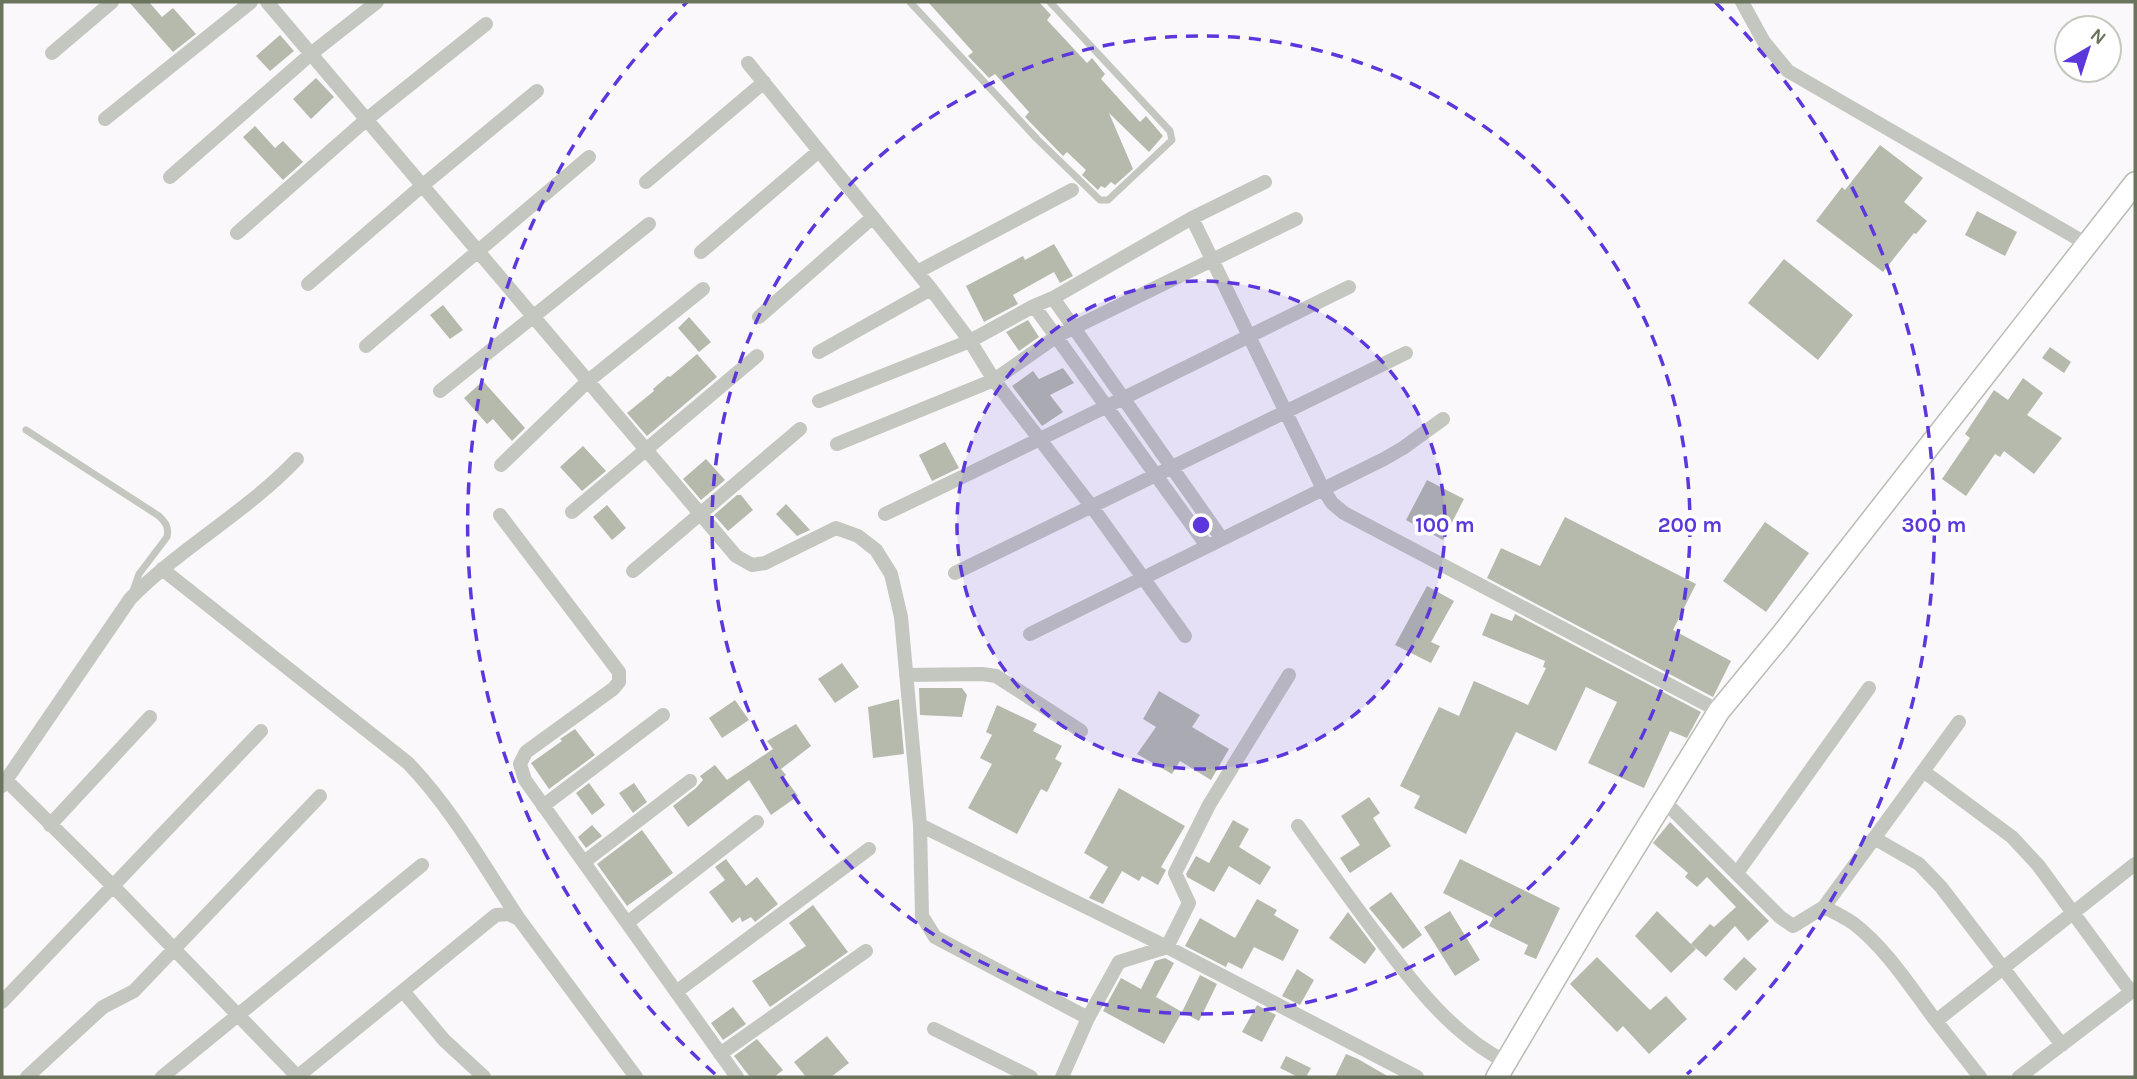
<svg xmlns="http://www.w3.org/2000/svg" width="2137" height="1079" font-family="Karla,sans-serif">
	<rect width="100%" height="100%" fill="#faf8fa"/>
	<!-- building -->
	<path fill="#b5baad" d="M129,2H149L162,17L173,8L196,34L173,52Z
		M928,2H1039L1051,15L1047,20L1087,63L1092,58L1105,74L1101,79L1140,122L1146,116L1163,136L1149,152L1109,113L1133,169L1115,185L1111,182L1105,188L1101,186L1098,190L1082,175L1086,170L1067,152L1063,156L1025,117L1029,112L995,74L989,78L968,56L973,52Z
		M280,35L294,51L270,71L256,56Z
		M316,78L334,97L311,119L293,99Z
		M255,126L275,148L283,141L303,162L283,180L243,137Z
		M1880,145L1923,178L1904,202L1927,221L1916,234L1914,233L1883,272L1816,221L1842,187L1845,190Z
		M1977,211L2017,232L2005,256L1965,235Z
		M1054,244L1073,276L1060,283L1054,272L1013,295L1018,304L984,322L966,286L1023,256L1025,260Z
		M1784,259L1853,315L1818,360L1748,303Z
		M443,305L463,330L450,339L430,315Z
		M689,317L711,342L699,352L678,328Z
		M1028,320L1039,337L1019,351L1006,332Z
		M2050,347L2071,362L2064,373L2042,358Z
		M697,354L717,377L647,436L627,413L654,391L653,389L668,376L670,377Z
		M1063,368L1074,383L1050,395L1063,412L1042,426L1012,386L1033,371L1039,379Z
		M2023,378L2043,393L2027,415L2062,438L2034,474L2004,451L2000,457L1995,454L1966,496L1942,479L1970,438L1965,434L1994,390L2008,400Z
		M483,381L525,428L512,441L493,419L487,424L464,398Z
		M945,442L959,468L932,481L919,455Z
		M583,446L606,471L582,491L560,467Z
		M706,459L725,480L701,500L683,479Z
		M1427,480L1464,499L1443,540L1406,520Z
		M737,495H741L753,510L728,531L714,515Z
		M786,504L810,530L797,536L776,514Z
		M607,505L626,528L612,540L593,517Z
		M1565,517L1696,584L1673,630L1731,661L1713,697L1487,578L1501,548L1540,566Z
		M1765,522L1809,553L1766,612L1723,581Z
		M1427,586L1454,601L1431,642L1440,646L1431,663L1395,645Z
		M1491,613L1512,621L1515,614L1701,712L1687,738L1670,731L1644,788L1588,763L1617,702L1586,687L1556,751L1516,732L1466,834L1414,808L1420,796L1400,786L1439,707L1459,716L1474,681L1528,705L1546,668L1543,667L1545,661L1482,635Z
		M842,663L859,687L835,703L818,679Z
		M919,688H962L967,695L962,717L920,715Z
		M1159,691L1200,715L1192,727L1229,749L1211,780L1180,761L1172,774L1137,754L1156,727L1143,719Z
		M899,699L904,754L873,758L868,707Z
		M735,700L749,720L722,738L709,718Z
		M997,705L1037,724L1033,731L1062,746L1055,759L1062,763L1047,792L1041,789L1017,834L968,808L992,764L980,758L992,735L986,732Z
		M796,724L811,746L781,769L786,775L784,777L798,796L771,815L749,780L688,827L673,806L696,788L703,780L700,776L715,765L727,780L773,749L767,741Z
		M575,729L595,755L549,789L531,763L562,741L560,739Z
		M589,783L605,805L592,815L576,793Z
		M634,783L647,802L633,813L619,793Z
		M1119,788L1185,826L1161,867L1166,870L1158,885L1142,876L1139,881L1122,871L1103,904L1089,898L1108,867L1084,853Z
		M1369,797L1380,813L1373,818L1391,846L1350,873L1340,858L1360,845L1341,816Z
		M1233,820L1249,829L1239,847L1271,867L1260,885L1229,866L1214,892L1187,877L1186,874L1196,856L1209,863Z
		M1670,822L1769,921L1748,941L1735,926L1706,957L1691,944L1710,924L1714,927L1736,907L1707,877L1697,887L1685,877L1688,873L1653,843Z
		M592,825L602,836L586,848L578,837Z
		M642,830L673,873L627,906L597,864Z
		M726,859L746,886L757,877L778,904L755,922L751,917L742,922L740,917L732,923L709,892L725,880L715,867Z
		M1460,859L1560,908L1536,959L1524,954L1528,945L1489,926L1493,918L1443,893Z
		M1391,892L1422,935L1403,949L1369,908Z
		M1257,899L1277,910L1274,915L1299,930L1283,961L1254,947L1242,969L1228,962L1226,967L1185,946L1200,918L1235,938Z
		M813,905L848,952L770,1007L752,981L806,946L789,923Z
		M1450,911L1480,960L1455,976L1424,927Z
		M1657,911L1696,949L1671,973L1635,936Z
		M1348,912L1376,949L1365,964L1329,938Z
		M1597,957L1650,1010L1666,996L1687,1019L1649,1054L1623,1026L1617,1032L1570,984Z
		M1744,957L1757,969L1736,991L1723,979Z
		M1165,958L1174,963L1156,997L1182,1012L1164,1044L1103,1011L1121,978L1141,989L1155,961Z
		M1297,969L1314,980L1300,1005L1282,996Z
		M1200,975L1217,984L1199,1021L1182,1012Z
		M1257,1005L1276,1015L1262,1042L1242,1032Z
		M733,1007L746,1024L723,1040L711,1023Z
		M827,1036L849,1063L831,1077H806L794,1062Z
		M757,1039L783,1070L774,1077H750L734,1056Z
		M1346,1054L1358,1059L1389,1077H1335Z
		M1286,1056L1311,1068L1306,1077H1298L1280,1068Z"/>
	<g fill="none" stroke-linecap="round" stroke-linejoin="round">
		<defs>
			<path id="secondary" d="M1497,1077L1591,918L1719,711L1780,637L2135,183"/>
		</defs>
		<!-- secondary casing -->
		<use href="#secondary" stroke="#b8bcb1" stroke-width="24"/>
		<!-- lane -->
		<path stroke="#c4c7bf" stroke-width="7" d="M910,2L1037,139L1100,200H1108L1172,140L1170,131L1050,2
			M26,430L159,516C166,523 169,527 167,537L139,574L133,591"/>
		<!-- street -->
		<path stroke="#c4c7bf" stroke-width="14" d="M267,2L736,556L752,565L765,563L836,528L858,536L876,550L891,574L901,617L920,825L922,916L935,937L1088,1018
			M1742,2L1764,42L1788,71L2087,244
			M52,53L112,2
			M748,63L931,289L970,341L994,380L1092,507L1185,636
			M105,119L251,2
			M170,177L312,53L377,2
			M646,182L764,82
			M1192,218L1323,489L1332,503L1344,513L1719,711
			M237,233L367,119L486,24
			M701,252L819,151
			M917,272L1072,190
			M308,284L423,185L537,91
			M1053,298L1222,539
			M1034,306L1207,546
			M759,317L873,217
			M366,346L589,157
			M819,352L931,289
			M440,391L649,224
			M819,401L970,341L1034,306L1053,298L1192,218L1265,182
			M837,444L994,380L1057,336L1296,219
			M501,465L588,381L703,289
			M572,512L757,356
			M885,514C1040,440 1194,363 1349,287
			M500,515L619,672V682L613,689L526,752L520,764L525,780L737,1077
			M162,569L408,763C452,809 484,866 519,919
			M633,571L800,429
			M955,573L1406,353
			M1030,634L1384,459L1403,448L1443,419
			M906,675L982,674L996,676L1081,731
			M1923,771L2012,837L2038,865L2131,992
			M6,780L113,886L298,1077
			M2,786L130,599C181,547 247,512 297,459
			M1664,801L1780,917L1793,926L1824,907C1834,912 1844,917 1853,923C1887,949 1911,988 1936,1021L2135,864
			M543,806L663,715
			M50,825L150,717
			M920,825L1167,947L1417,1077
			M1298,826C1325,864 1352,902 1380,939C1415,986 1453,1035 1506,1062
			M1874,838L1919,864L1941,887L2062,1045
			M584,862L690,781
			M1737,873L1869,688
			M1824,907L1959,722
			M627,923L757,822
			M403,991L444,1040L484,1077
			M676,992L869,849
			M2,1002L261,731
			M1936,1021L1980,1077
			M934,1029L1031,1077
			M720,1054L866,951
			M27,1077L103,1007L134,991L320,796
			M162,1077L422,865
			M297,1077L496,915L508,914L519,919L636,1077
			M1062,1077L1088,1018L1119,962L1167,947L1189,903L1175,873L1209,805L1289,675
			M2019,1077L2135,989"/>
		<!-- secondary -->
		<use href="#secondary" stroke="#fff" stroke-width="21"/>
	</g>
	<!-- distance rings -->
	<circle cx="1201" cy="525" r="244" fill="#5c37db" fill-opacity=".12"/>
	<g fill="none" stroke="#5c37db" stroke-width="3.5" stroke-dasharray="12 9">
		<circle cx="1201" cy="525" r="244"/>
		<circle cx="1201" cy="525" r="489"/>
		<path d="M715 1074A733 733 0 0 1 687 2M1715 2A733 733 0 0 1 1687 1074"/>
	</g>
	<circle cx="1201" cy="525" r="10" fill="#5c37db" stroke="#fff" stroke-width="3.5"/>
	<g font-size="21" text-anchor="middle" font-weight="bold" fill="#5c37db" stroke="#fff" stroke-width="7" stroke-linejoin="round" paint-order="stroke">
		<text x="1445" y="532">100 m</text>
		<text x="1690" y="532">200 m</text>
		<text x="1934" y="532">300 m</text>
	</g>
	<!-- border -->
	<rect width="2137" height="1079" fill="none" stroke="#6b755d" stroke-width="7"/>
	<!-- north arrow -->
	<g transform="translate(2088 49) rotate(39)"><circle r="33" fill="#ffffff" stroke="#c4c8be" stroke-width="2"/>
	<path d="M0-5L12 26L0 18L-12 26Z" fill="#5c37db"/>
	<text y="-10" font-size="19" font-weight="bold" text-anchor="middle" fill="#6b755d">N</text>
	</g>
</svg>
